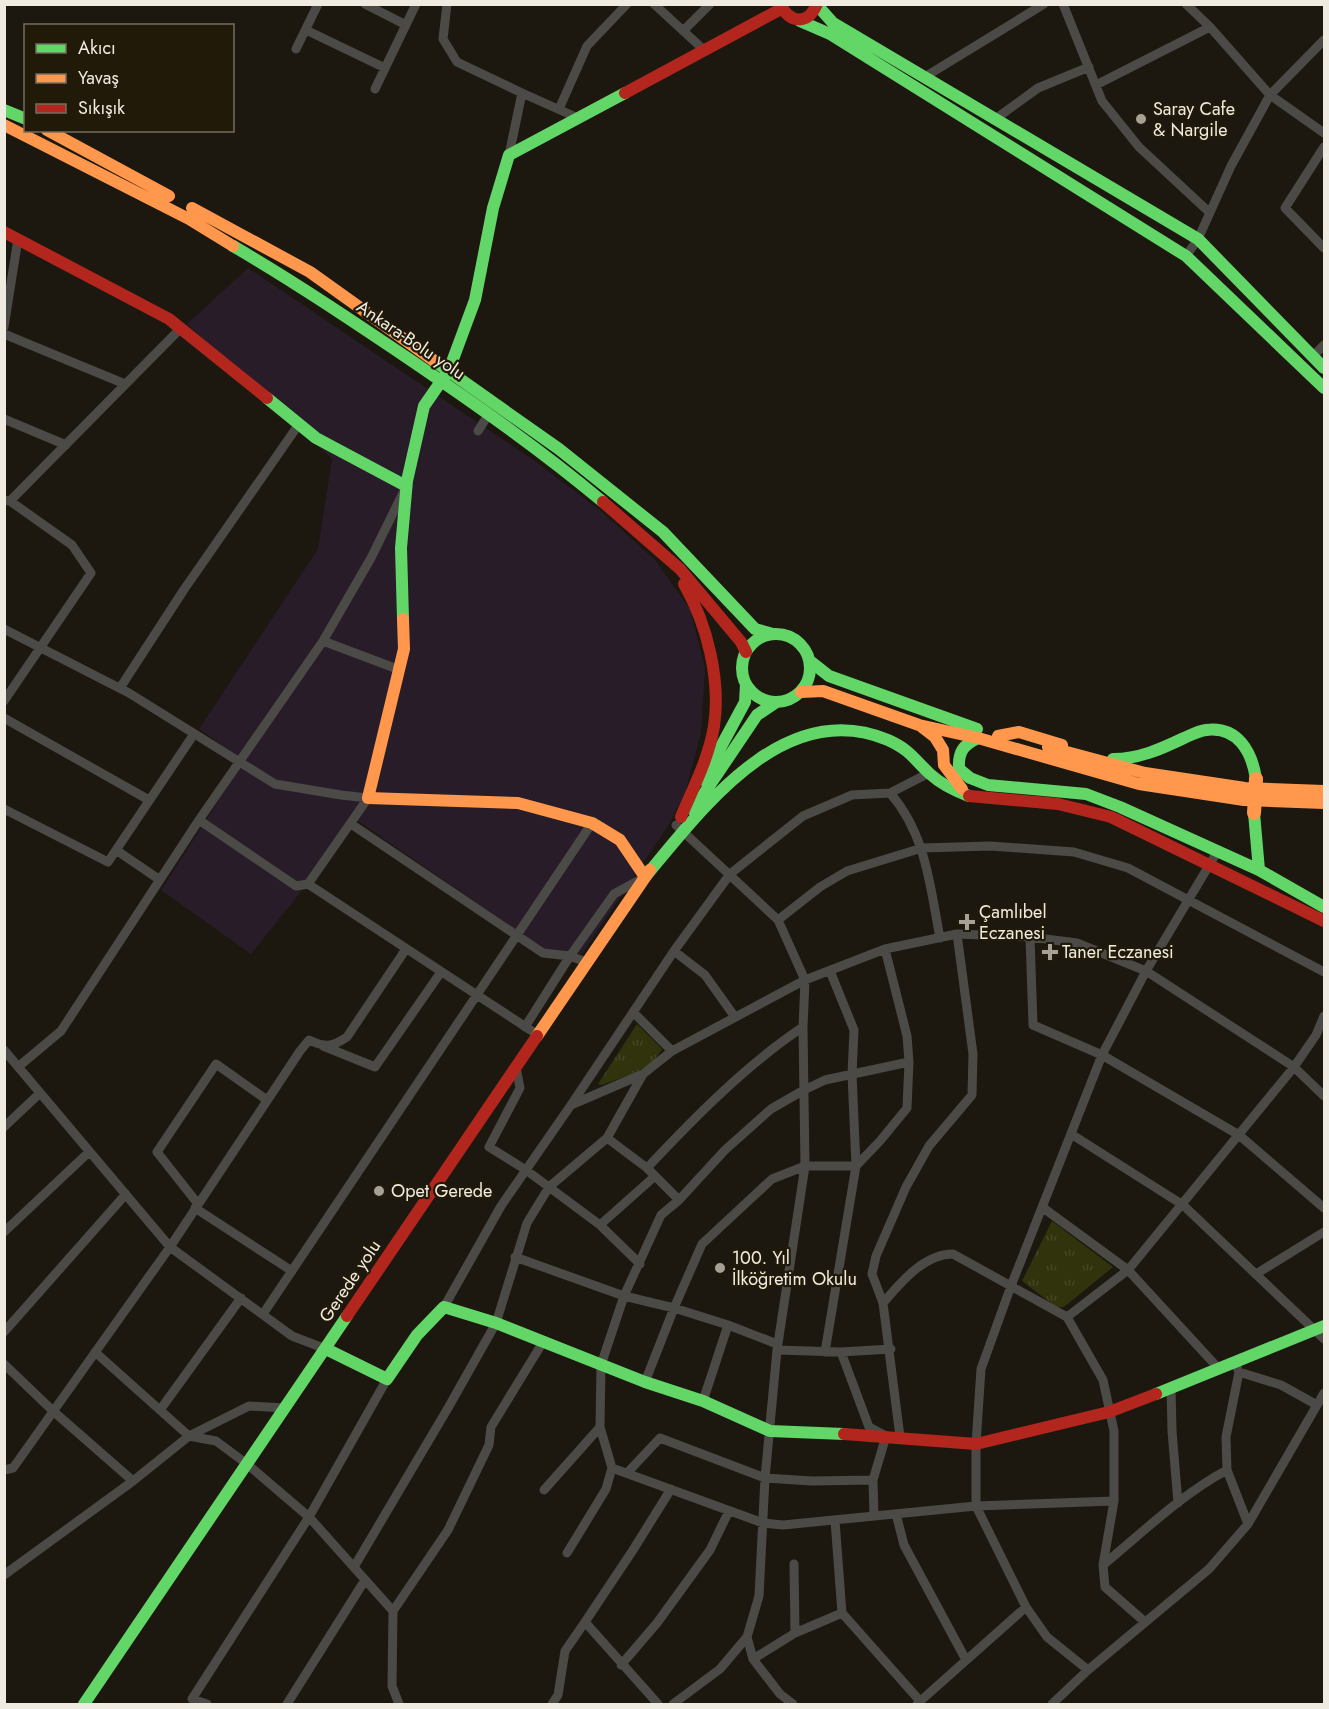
<svg xmlns="http://www.w3.org/2000/svg" width="1329" height="1709" font-family="Jost,sans-serif">
	<defs>
		<pattern id="grass-tufts" width="24" height="20" patternUnits="userSpaceOnUse" patternTransform="scale(1.5)"><rect width="24" height="20" fill="#30330c"/><path d="M3 7l-1-3M5 7V3M7 7l1-3M15 17l-1-3M17 17v-4M19 17l1-3" fill="none" stroke="#444723"/></pattern>
	</defs>
	<rect width="100%" height="100%" fill="#1c180f"/>
	<!-- industrial -->
	<path fill="#271c27" d="M248,268L532,459L600,510L655,560L690,609L705,668L701,733L685,793L668,826L582,954L544,949L358,821L251,954L161,890L244,761L199,729L318,549L332,459L187,324Z"/>
	<!-- grass -->
	<path fill="url(#grass-tufts)" d="M637,1024L662,1049C650,1071 623,1077 602,1085L598,1084Z
		M1052,1221L1113,1267L1064,1307H1056L1022,1281Z"/>
	<g fill="none" stroke-linecap="round" stroke-linejoin="round">
		<!-- street -->
		<path stroke="#4c4a46" stroke-width="9" d="M365,4L406,25
			M447,4L443,39L457,62L522,93L509,155
			M654,4L704,50
			M1063,4L1102,101L1139,147L1209,212
			M1186,4L1210,27L1270,95L1324,133
			M306,30L385,68
			M683,31L710,4
			M296,49L318,4
			M923,78L1044,4
			M1096,85L1210,27
			M375,89L416,4
			M522,93L578,118
			M559,109L587,46L627,4
			M994,120L1038,88L1089,67
			M1324,147L1285,208L1324,248
			M1186,256L1198,239L1231,166L1270,95L1324,40
			M4,327L18,239
			M4,334L125,384
			M1313,356L1324,345
			M4,419L66,445
			M478,431L488,415
			M4,500L10,501L72,545L91,573L4,701
			M10,501L180,329
			M4,629L129,693L275,784L341,795L368,798L308,884
			M323,641L400,670
			M120,688L183,591L299,424
			M4,718L149,800
			M890,793C926,834 930,886 940,938
			M4,809L108,862L194,734
			M199,820L296,886L308,884L538,1035
			M351,824L543,953L570,956L586,962
			M116,850L160,880
			M778,920L820,887L847,871L922,848L990,846L1074,852L1128,868L1324,972
			M1030,937L1033,1025L1102,1055L1239,1135L1324,1208
			M674,951L705,975L735,1017
			M633,1012L672,1051
			M525,1027L570,956L614,894L643,878
			M323,1046L375,1067L441,972
			M4,1050L170,1247L292,1336L326,1349
			M909,1062L825,1080L804,1090L771,1109L725,1150L679,1200L661,1215L624,1296L601,1365L600,1427L612,1468L763,1523L783,1525L976,1506L1114,1501
			M18,1067L61,1031L199,820L323,641L371,558L404,491
			M516,1067L520,1088L489,1147L526,1170L600,1225L640,1264
			M571,1105L643,1074
			M4,1127L40,1093
			M1071,1134L1183,1205L1324,1339
			M607,1138L647,1168L679,1200
			M647,1168C693,1119 747,1064 803,1027
			M198,1204L157,1152L216,1064L267,1100
			M1042,1207L1128,1270L1219,1369
			M195,1208L292,1271
			M600,1225L655,1176
			M4,1232L89,1152
			M515,1257L624,1296L674,1308L728,1325L777,1344
			M1256,1274L1324,1232
			M883,1303C901,1282 924,1254 953,1254L1067,1317L1103,1380L1114,1431V1501L1103,1565L1105,1587L1145,1622
			M444,1307L501,1206L571,1105L674,951L730,874L803,816L852,795L890,793L929,773
			M263,1314L592,823
			M1067,1317L1128,1270L1294,1067L1316,1035L1324,1016
			M4,1332L126,1194
			M777,1350L841,1352L891,1349
			M95,1352L189,1436L216,1441L247,1464L309,1517L393,1611L448,1530L489,1445L491,1427L543,1342
			M825,1352L856,1166L852,1074L854,1030L830,971
			M841,1352L869,1427L886,1436L873,1480L874,1516
			M1235,1363L1239,1372L1226,1437L1227,1470L1248,1524
			M4,1364L53,1411L133,1481
			M1239,1372L1281,1385L1317,1405
			M645,1382L674,1308L702,1244L772,1179L805,1166H856L880,1141L907,1108L909,1062L907,1036L885,949
			M1171,1387L1172,1431L1178,1503
			M703,1401L728,1325
			M160,1410L241,1298
			M900,1437L883,1303L872,1274L876,1256L906,1187L929,1146L972,1095L973,1054L957,934
			M4,1470L13,1468L170,1247L300,1051L309,1040C326,1048 332,1047 347,1037L406,949
			M627,1473L660,1438L765,1478L812,1481L873,1480
			M544,1490L600,1427
			M896,1514L904,1545L966,1660
			M835,1521L842,1613L920,1701
			M567,1553L606,1489L612,1468
			M794,1564L795,1633
			M1103,1565C1143,1532 1182,1494 1227,1470
			M354,1567L448,1408L496,1323L527,1223L549,1187L607,1138L643,1074L672,1051L805,980L885,949L957,934L1030,937L1077,943L1146,971L1294,1067L1324,1096
			M4,1575L133,1481L189,1436L249,1406L285,1408
			M393,1611L392,1686L399,1704
			M747,1637L753,1659L780,1694L793,1704
			M753,1659L795,1633L842,1613
			M621,1665L657,1623L710,1550L729,1511
			M1088,1670L1047,1637L1026,1607L976,1506V1444L981,1369L1011,1286L1102,1055L1146,971L1217,852
			M207,1704L192,1699L309,1517L387,1379
			M287,1704L365,1580
			M552,1704L558,1695L565,1651L585,1622
			M658,1704L585,1622L633,1550L671,1489
			M673,1704L720,1669L747,1637L759,1596L765,1478L777,1350L805,1166L803,1027L805,980L778,920L676,825
			M917,1704L1026,1607
			M1052,1704L1088,1670L1209,1569L1248,1524L1324,1393"/>
		<!-- fast -->
		<path stroke="#63d668" stroke-width="12" d="M817,5L833,23L1198,239L1324,368
			M800,21L830,34L1186,256L1324,388
			M4,110L26,119
			M233,246C293,281 351,320 409,359C475,404 541,450 603,502
			M433,360L559,449L663,532L755,629L773,634
			M267,398L316,438L406,486
			M403,619L401,548L407,481L424,406L449,370L475,300L493,208L509,155L625,93
			M742 668a34 34 0 1 1 68 0a34 34 0 1 1-68 0Z
			M810,661L829,676L977,729
			M978,738C963,745 958,752 959,769L970,778L988,785L1086,794L1120,807L1259,870L1254,813
			M1113,759C1139,759 1161,749 1184,738C1191,735 1198,731 1206,730C1238,726 1252,752 1256,779
			M703,780L745,702L746,684
			M693,810L757,715L775,703
			M1259,870L1324,907
			M645,877C702,809 784,696 888,740C910,750 913,758 930,774C941,784 955,791 969,796
			M326,1349L387,1379L417,1335L444,1307L496,1323L645,1382L703,1401L770,1431L844,1434
			M1156,1394L1324,1326
			M84,1704L347,1316"/>
		<!-- slow -->
		<path stroke="#ff974d" stroke-width="12" d="M4,125L189,219L233,246
			M47,130L169,196
			M192,208L310,272L433,360
			M403,619L404,649L368,798L518,803L592,823L620,840L645,877
			M801,692L823,691L919,725L978,738L1139,784L1244,800L1324,803
			M922,727L935,737L943,750L944,765L962,789
			M998,736L1019,732L1062,745
			M1048,747L1145,773L1245,788L1324,791
			M537,1036L650,870"/>
		<!-- jam -->
		<path stroke="#b3261e" stroke-width="12" d="M780,4C790,24 808,25 817,4
			M625,93L781,9
			M4,232L169,319L267,398
			M603,502L680,569L741,642L746,652
			M969,796L1058,804L1111,817L1324,921
			M681,817C693,788 709,758 714,726C721,680 707,624 684,584
			M347,1316L537,1036
			M844,1434L976,1444L1109,1412L1156,1394"/>
		<!-- slow-bridge -->
		<path stroke="#ff974d" stroke-width="14" d="M1254,813L1256,779"/>
	</g>
	<!-- markers -->
	<g fill="#a6a197" stroke="#221a09" stroke-width="2">
		<circle cx="1141" cy="119" r="6"/>
		<path d="M964 913h6v6h6v6h-6v6h-6v-6h-6v-6h6z"/>
		<path d="M1047 943h6v6h6v6h-6v6h-6v-6h-6v-6h6z"/>
		<circle cx="379" cy="1191" r="6"/>
		<circle cx="720" cy="1268" r="6"/>
	</g>
	<g text-anchor="middle" stroke-width="4.5" stroke-linejoin="round" paint-order="stroke">
		<!-- poi labels -->
		<g font-size="18" fill="#f0ebe0" stroke="#221a09" text-anchor="start">
			<text x="1153" y="115">Saray Cafe<tspan x="1153" dy="21">&amp; Nargile</tspan></text>
			<text x="979" y="918">Çamlıbel<tspan x="979" dy="21">Eczanesi</tspan></text>
			<text x="1062" y="958">Taner Eczanesi</text>
			<text x="391" y="1197">Opet Gerede</text>
			<text x="732" y="1264">100. Yıl<tspan x="732" dy="21">İlköğretim Okulu</tspan></text>
		</g>
		<!-- street labels -->
		<g font-size="18" fill="#f0ebe0" stroke="#221a09">
			<text transform="translate(411 340) rotate(34)" y="6">Ankara-Bolu yolu</text>
			<text transform="translate(350 1281) rotate(-56)" y="6">Gerede yolu</text>
		</g>
	</g>
	<!-- border -->
	<rect width="1329" height="1709" fill="none" stroke="#f0ebe0" stroke-width="12"/>
	<!-- legend -->
	<rect x="24" y="24" width="210" height="108" fill="#221a09" stroke="#746e5f" stroke-width="1.5"/>
	<rect x="36" y="44" width="30" height="9" fill="#63d668" stroke="#746e5f" stroke-width="1.5"/>
	<text x="78" y="54" font-size="18" fill="#f0ebe0">Akıcı</text>
	<rect x="36" y="74" width="30" height="9" fill="#ff974d" stroke="#746e5f" stroke-width="1.5"/>
	<text x="78" y="84" font-size="18" fill="#f0ebe0">Yavaş</text>
	<rect x="36" y="104" width="30" height="9" fill="#b3261e" stroke="#746e5f" stroke-width="1.5"/>
	<text x="78" y="114" font-size="18" fill="#f0ebe0">Sıkışık</text>
</svg>
